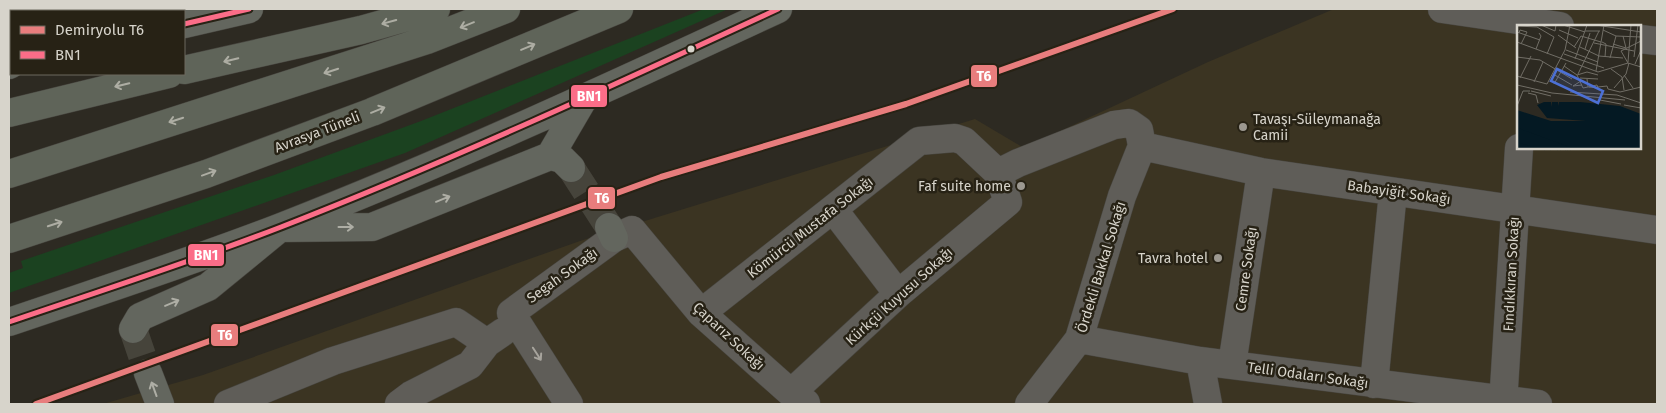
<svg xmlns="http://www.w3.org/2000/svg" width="1666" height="413" font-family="'Fira Sans',sans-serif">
	<rect width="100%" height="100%" fill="#2d2a22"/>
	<!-- built -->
	<path fill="#3b3422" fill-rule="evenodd" d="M1334,9H1657V404H103L203,375L580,241L975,119L1024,148L1208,62ZM1518,26H1640V148H1518Z"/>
	<!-- green -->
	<path fill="#1b4220" d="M9,9H158L149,11H11V51L9,52Z
		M704,9H728L405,153L9,293V273L23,268L21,261L274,175L421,121Z"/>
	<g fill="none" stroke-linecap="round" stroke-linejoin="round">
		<!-- major-tunnel -->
		<path stroke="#46443b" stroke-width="28" stroke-dasharray="28 14" stroke-linecap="butt" d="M571,168L609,227
			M133,329L148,373"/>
		<defs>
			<path id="minor" d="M1442,9L1560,26
				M1640,39L1657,41
				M1142,146L1261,172L1657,230
				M998,173L1018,163L1114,125L1129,123L1139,130L1142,146
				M833,209L898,294
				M701,313L919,141L955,138L964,141L998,173L1008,202L898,294L791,393
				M1079,339L1200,361L1538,404
				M1200,361L1208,404
				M1232,365L1261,172
				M1374,384L1393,192
				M228,404L333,361L456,322L487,343
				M399,404L411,395L470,365L487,343L503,332
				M569,404L511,313L614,238L632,230L701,313L791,393L806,403
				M1029,404L1079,339L1122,196L1142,146
				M1503,404L1519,148"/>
			<path id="major" d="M184,24L249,9
				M9,65L11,64
				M550,156L562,159L571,168
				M609,227L614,238
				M9,322C100,291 191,262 281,227C450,161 614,85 778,9
				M133,329L140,317L208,287L280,228L372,227L550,156L584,98
				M148,373L160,404"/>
			<path id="highway" d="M184,70L361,30L436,9
				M9,113L169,74
				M9,174L427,40L506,9
				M9,239L206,174L372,112L619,9"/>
		</defs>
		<!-- minor casing -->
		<use href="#minor" stroke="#47453f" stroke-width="29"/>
		<!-- major casing -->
		<use href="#major" stroke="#47453f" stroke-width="29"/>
		<!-- highway casing -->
		<use href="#highway" stroke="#47453f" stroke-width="29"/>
		<!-- minor -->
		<use href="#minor" stroke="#5f5d58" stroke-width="28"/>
		<!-- major -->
		<use href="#major" stroke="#63665e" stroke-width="28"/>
		<!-- highway -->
		<use href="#highway" stroke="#5f6459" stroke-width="28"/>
		<defs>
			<path id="bus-1" d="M184,24L249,9
				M9,322C100,291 191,262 281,227C450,161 614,85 778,9"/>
		</defs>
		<!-- bus-1 casing -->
		<use href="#bus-1" stroke="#272215" stroke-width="9"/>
		<!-- bus-1 -->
		<use href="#bus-1" stroke="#fb6d88" stroke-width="5"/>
		<defs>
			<path id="rail-1" d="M36,404L661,177L906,104L1173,9"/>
		</defs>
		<!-- rail-1 casing -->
		<use href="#rail-1" stroke="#272215" stroke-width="10"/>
		<!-- rail-1 -->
		<use href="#rail-1" stroke="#e87d7d" stroke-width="6"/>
	</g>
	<!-- one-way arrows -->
	<defs><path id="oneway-shaft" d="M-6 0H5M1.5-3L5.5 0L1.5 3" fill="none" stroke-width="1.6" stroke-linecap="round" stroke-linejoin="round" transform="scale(1.25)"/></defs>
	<g stroke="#adada3">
		<use href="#oneway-shaft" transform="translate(389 22) rotate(165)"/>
		<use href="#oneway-shaft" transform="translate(467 25) rotate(158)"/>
		<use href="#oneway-shaft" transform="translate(528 47) rotate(-23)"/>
		<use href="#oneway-shaft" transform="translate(231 60) rotate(167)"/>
		<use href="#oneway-shaft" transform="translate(331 71) rotate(162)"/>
		<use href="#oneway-shaft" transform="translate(122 85) rotate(167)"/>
		<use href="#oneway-shaft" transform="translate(378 110) rotate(-22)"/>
		<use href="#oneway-shaft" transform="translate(176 120) rotate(162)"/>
		<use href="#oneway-shaft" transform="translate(209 173) rotate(-20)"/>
		<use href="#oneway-shaft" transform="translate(55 224) rotate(-18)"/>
	</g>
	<g stroke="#aeaea5">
		<use href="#oneway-shaft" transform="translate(443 199) rotate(-22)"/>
		<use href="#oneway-shaft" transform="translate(346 227)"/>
		<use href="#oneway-shaft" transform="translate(172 303) rotate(-23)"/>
		<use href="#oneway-shaft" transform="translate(154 389) rotate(-110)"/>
	</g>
	<use stroke="#a7a49d" href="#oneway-shaft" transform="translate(537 354) rotate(57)"/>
	<!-- markers -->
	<circle fill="#d7d4cb" stroke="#272215" stroke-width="2" cx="691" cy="49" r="4.5"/>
	<g fill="#9c9890" stroke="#272215" stroke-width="2">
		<circle cx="1243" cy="127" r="5"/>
		<circle cx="1021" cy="186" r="5"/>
		<circle cx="1218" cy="258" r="5"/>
	</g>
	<g text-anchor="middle" stroke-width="5" stroke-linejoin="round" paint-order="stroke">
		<!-- poi labels -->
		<g font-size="14" fill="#d7d4cb" stroke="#272215" text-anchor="end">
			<text x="1253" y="124" text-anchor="start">Tavaşı-Süleymanağa<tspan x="1253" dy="16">Camii</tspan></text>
			<text x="1011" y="191">Faf suite home</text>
			<text x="1208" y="263">Tavra hotel</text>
		</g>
		<!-- street labels -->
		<g font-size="14" fill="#d7d4cb" stroke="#272215">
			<text transform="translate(317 132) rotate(-21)" y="5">Avrasya Tüneli</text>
			<text transform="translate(1399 192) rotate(8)" y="5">Babayiğit Sokağı</text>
			<text transform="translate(810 227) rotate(-38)" y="5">Kömürcü Mustafa Sokağı</text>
			<text transform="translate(1101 267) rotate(-73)" y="5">Ördekli Bakkal Sokağı</text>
			<text transform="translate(1246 269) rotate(-82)" y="5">Cemre Sokağı</text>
			<text transform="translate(1511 274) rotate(-87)" y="5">Fındıkkıran Sokağı</text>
			<text transform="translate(562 275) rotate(-36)" y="5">Segah Sokağı</text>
			<text transform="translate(899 296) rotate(-42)" y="5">Kürkçü Kuyusu Sokağı</text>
			<text transform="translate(729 336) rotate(43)" y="5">Çaparız Sokağı</text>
			<text transform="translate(1308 375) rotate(8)" y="5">Telli Odaları Sokağı</text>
		</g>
	</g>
	<!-- overview -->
	<g transform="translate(1517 25)">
		<rect width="124" height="124" fill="#2d2a22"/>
		<path d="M27,77H34V82L35,77H41V81L42,77H63L103,81L124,89V124H0V85L34,96H69L30,93L20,80Z" fill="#041923"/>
		<path fill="none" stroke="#041923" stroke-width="2.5" d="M0,104L54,124M0,106L51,124M0,108L49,124M0,110L44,124M0,112L41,124M0,114L34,124M0,116L28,124"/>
		<path fill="none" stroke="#716e66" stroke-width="1" d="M24,0L38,6L39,0M46,0L68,7M79,0L124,7M0,1L20,2L37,12M42,5L61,13M86,5L99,11L124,12M68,6H83M0,7L23,15M2,8L3,5L10,7L4,19M41,10L59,23M0,17L81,47L111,38L124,42M85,17L89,19L88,32M77,18L117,26M96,19L109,23L106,11M57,22L64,11L84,17M63,22L82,31L106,33M19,24L24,11L22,8M68,24L73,8M49,25L81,37M30,29L37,12M47,29L87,43M0,32L23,35L55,54M117,32L121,0M93,33L99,11M58,34L70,0M111,37L114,0M111,38L104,26L124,16M118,39L124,25M47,41L60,50M94,44L105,52L107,65M79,46L87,0M36,49L55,60M61,49L82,6M107,50L116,63M0,51L30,59L48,25L53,0M3,53L14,31M63,53L81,54M70,54L71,62L66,63L60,50L70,47L81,50M64,56L56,61L65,60M17,57L26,37M37,59L49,38M0,60L35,68L108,75M71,62L80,60L81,63L72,62M81,62L90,61L91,64L103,67L124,62M97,63L109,49L112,38M14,66L34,71M53,67L100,70L124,78M11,68L19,70L21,78M83,75L104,79M107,80L124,83M0,81L6,66H13"/>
		<path fill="#4c70d5" fill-opacity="0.15" stroke="#4c70d5" stroke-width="2.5" d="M40,44L86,66L81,78L34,56Z"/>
		<rect width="124" height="124" fill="none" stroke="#d7d4cb" stroke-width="2.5"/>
	</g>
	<g stroke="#272215" stroke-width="2">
		<rect x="970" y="64" width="28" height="24" rx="5" fill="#e87d7d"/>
		<rect x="570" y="84" width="38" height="24" rx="5" fill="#fb6d88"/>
		<rect x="587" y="186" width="29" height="24" rx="5" fill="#e87d7d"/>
		<rect x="187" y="243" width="38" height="24" rx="5" fill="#fb6d88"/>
		<rect x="210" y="323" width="29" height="24" rx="5" fill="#e87d7d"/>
	</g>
	<g font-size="14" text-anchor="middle" font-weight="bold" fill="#fff">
		<text x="984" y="81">T6</text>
		<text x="589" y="101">BN1</text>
		<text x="602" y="203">T6</text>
		<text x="206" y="260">BN1</text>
		<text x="225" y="340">T6</text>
	</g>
	<!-- border -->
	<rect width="1666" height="413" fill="none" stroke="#d7d4cb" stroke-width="20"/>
	<!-- legend -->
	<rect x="10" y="10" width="175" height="65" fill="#272215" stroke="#6d695e"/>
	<rect x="20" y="26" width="25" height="8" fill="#e87d7d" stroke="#6d695e"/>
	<text x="55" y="35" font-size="15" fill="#d7d4cb">Demiryolu T6</text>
	<rect x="20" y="51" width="25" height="8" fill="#fb6d88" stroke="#6d695e"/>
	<text x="55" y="60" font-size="15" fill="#d7d4cb">BN1</text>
</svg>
